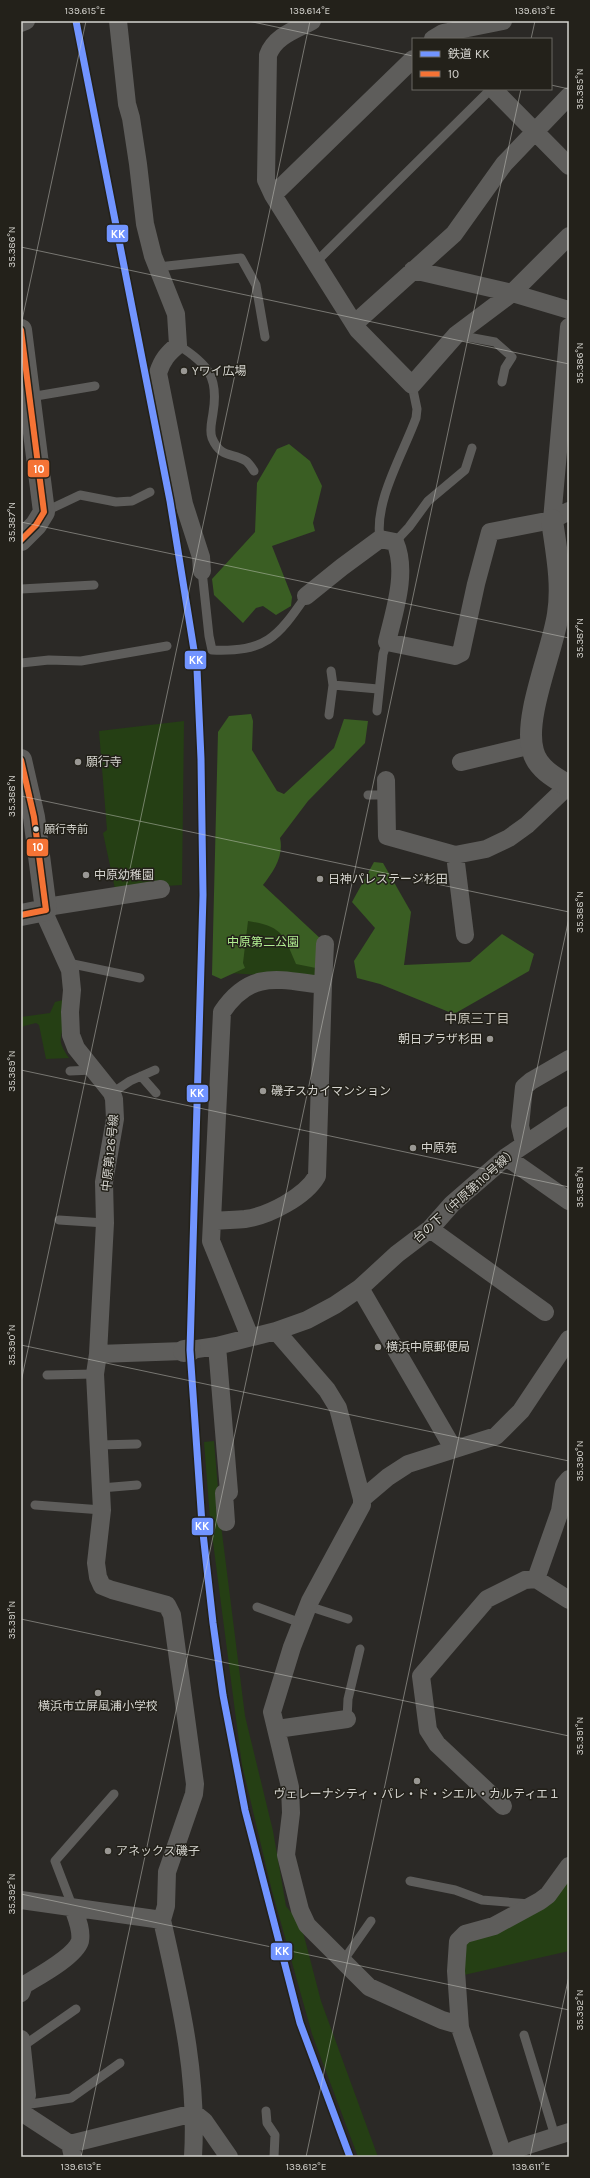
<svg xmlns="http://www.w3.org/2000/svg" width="590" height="2178" font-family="Karla,'Noto Sans JP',sans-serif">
	<rect width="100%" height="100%" fill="#2b2926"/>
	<!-- green -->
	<path fill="#253f14" d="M184,721L182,885L115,889L103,833L107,830L99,731Z
		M230,900L317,942V979L229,973Z
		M63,1000C63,1007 64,1015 63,1022C62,1041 56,1039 69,1058L46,1059L39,1025L36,1023L24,1026L21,1029V1017L50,1013L55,1002Z
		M214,1441L221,1525L245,1716L273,1831L286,1906L298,1921L304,1936L321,2001L378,2157H358L312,2034L272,1891L242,1765L210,1519L204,1442Z
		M569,1874V1951L464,1975L463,1943Z"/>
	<!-- forest -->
	<path fill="#3a5e23" d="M289,444L310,461L322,486L313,523L315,531L272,546L292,597L291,606L276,615L263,606L256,608L243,623L214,595L212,579L255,532L257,483L277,449Z
		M251,714L253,721L252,750L277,791L284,794L334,748L344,719L368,721L365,743L308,801L280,838C284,856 274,871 263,885L322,940L321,969L296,964C283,934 283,927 248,921L243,963L245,968L221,979L212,975L218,732L229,716Z
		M374,862L383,863L411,912L404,965L470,962L502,934L534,954L529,971L454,1014L380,984L357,978L354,961L375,928L352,902Z"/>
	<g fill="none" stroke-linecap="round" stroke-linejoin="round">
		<!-- service -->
		<path stroke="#5e5d5b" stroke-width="9" d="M316,262L491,89
			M158,267L241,258L256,285L265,337
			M457,335L495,342L512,357L505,368L502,382
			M178,345C208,364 219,377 213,413C212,421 209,430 212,438C221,459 232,452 246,461C249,463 252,468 254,471
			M30,397L95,386
			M44,512L80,495L116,502L132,501L150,492
			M380,539C374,501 403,454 416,418L417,409L412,385
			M395,542L409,527L428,501L465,470L472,448
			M202,571L209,636L212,650C266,652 277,638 306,596
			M21,589L94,585
			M21,663L49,660L81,661L167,646
			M333,685L378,689
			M377,711L383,654L387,642
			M329,715L333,685L331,671
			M368,795H386
			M68,963L140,978
			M70,1071L93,1070
			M141,1076L156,1093
			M112,1093L130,1081L155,1070
			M59,1220L105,1223
			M47,1375L95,1374
			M99,1445L137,1444
			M101,1488L137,1485
			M35,1505L102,1510
			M308,1606L348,1619
			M257,1607L301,1623
			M347,1719L348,1699L360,1649
			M410,1881L455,1890L482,1900L530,1904
			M73,1908L55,1861L114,1794
			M343,1961L371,1921
			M524,2035L555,2136
			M23,2046L76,2009
			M24,2105L71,2098L120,2063
			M266,2111L267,2123L275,2135L274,2157"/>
		<!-- minor -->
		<path stroke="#5e5d5b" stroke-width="18" d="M118,21L127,104L131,118L138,164L145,224L153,256L176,314L178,345C168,353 162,360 158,373L184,504L201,557L202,571
			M312,21C295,30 275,36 268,55L266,180L273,195L358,330L412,385L456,335L512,293L569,236
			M21,23L26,21
			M433,39L443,33L503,21
			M493,89L569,166
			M273,195L413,59
			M413,270L512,293L569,310
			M354,324L454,234L504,164L569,96
			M552,520L569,327
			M306,596L342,567L380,539L395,542C408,572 394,612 387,642L455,656L461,653L476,584L490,532L552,520L569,511
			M461,762L532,745
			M386,780L387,836L455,855L486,849L509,838L527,825L568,786
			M455,855L465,935
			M161,889L53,906L46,910V917L70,970L72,990L70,1012L71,1035L76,1048L112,1093L114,1099L115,1119L104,1182L105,1223L98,1354L95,1374L102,1510L96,1563L98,1577L102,1586L112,1590L167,1605L172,1615L195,1784L194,1794L167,1872L166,1906L162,1920C180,2001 198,2073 193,2157
			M323,985L325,944
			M524,1143L520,1126L524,1087L531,1081L569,1059
			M506,1157L569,1201
			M214,1221C224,1220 235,1220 245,1219C268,1216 305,1197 317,1176L323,985C279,980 251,969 222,1012L211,1241L250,1337
			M430,1229L545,1312
			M360,1288L453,1448
			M276,1331L327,1390L338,1408L362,1499
			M217,1346L229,1492L224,1493L226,1522
			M190,1350L217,1346L276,1331L307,1320L335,1305L360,1288L397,1254L430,1229L452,1204L506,1157L569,1115
			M98,1354L184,1351
			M536,1579L560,1511L564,1485L569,1479
			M277,1729L347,1719
			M503,1806L437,1744L428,1730L421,1676L487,1599L525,1580L536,1579L569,1600
			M21,1900L162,1920
			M21,1993L24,1985C37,1977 75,1957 80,1941C82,1930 77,1919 73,1908
			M459,2025L442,2020L369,1987L307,1925L300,1910L286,1855L291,1813L290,1787L272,1712L292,1647L310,1601L362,1505V1499L388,1477L408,1464L496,1436L521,1411L569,1339
			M21,2039L27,2095L21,2111
			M21,2112L70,2144L73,2157
			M70,2144L194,2113L204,2121L229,2157
			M503,2155L460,2028L456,1971L458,1941L465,1934L494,1926L540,1901L548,1895L569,1866
			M501,2157L516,2149L569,2132"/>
		<!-- tertiary -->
		<path stroke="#5e5d5b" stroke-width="22" d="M21,330L44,512L36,525L21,540
			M552,520C556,550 563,583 558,614C553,650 523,717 533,751C537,768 555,778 569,786
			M21,760L34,817L46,910L21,915
			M184,1351L190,1350"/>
		<defs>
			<path id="bus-1" d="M21,330L44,512L36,525L21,540
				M21,760L34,817L46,910L21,915"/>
		</defs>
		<!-- bus-1 casing -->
		<use href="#bus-1" stroke="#23211a" stroke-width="9"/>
		<!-- bus-1 -->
		<use href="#bus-1" stroke="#f57335" stroke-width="6"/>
		<defs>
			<path id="rail-1" d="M76,21L170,501L197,669L201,759L203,895L190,1350L202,1524L213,1623L223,1695L245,1810L300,2023L350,2157"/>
		</defs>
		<!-- rail-1 casing -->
		<use href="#rail-1" stroke="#23211a" stroke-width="10"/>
		<!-- rail-1 -->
		<use href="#rail-1" stroke="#7194ff" stroke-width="7"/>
	</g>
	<!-- ticks -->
	<path fill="none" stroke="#d5d4cf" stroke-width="1" stroke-opacity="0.45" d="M248,21L413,56M531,39L535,21M551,85L569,89M21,247L569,364M21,325L86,21M21,522L569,638M21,796L569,912M21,1070L569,1187M21,1345L569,1461M21,1382L310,21M21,1619L569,1736M21,1894L569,2010M81,2157L521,89M306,2157L569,918M530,2157L569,1976"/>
	<!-- markers -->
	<g fill="#9a9894" stroke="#23211a" stroke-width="1.5">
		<circle cx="184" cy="371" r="4"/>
		<circle cx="78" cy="762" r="4"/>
		<circle cx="86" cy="875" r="4"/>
		<circle cx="320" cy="879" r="4"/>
		<circle cx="490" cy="1039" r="4"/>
		<circle cx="263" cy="1091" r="4"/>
		<circle cx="413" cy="1148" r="4"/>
		<circle cx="378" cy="1347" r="4"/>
		<circle cx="98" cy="1693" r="4"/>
		<circle cx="417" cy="1781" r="4"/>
		<circle cx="108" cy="1851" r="4"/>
	</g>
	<circle fill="#d5d4cf" stroke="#23211a" stroke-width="1.5" cx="36" cy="829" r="3.5"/>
	<g text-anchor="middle" stroke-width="3" stroke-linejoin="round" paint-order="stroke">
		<!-- bus labels -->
		<g font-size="11" fill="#d5d4cf" stroke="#23211a" text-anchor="start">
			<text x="44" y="833">願行寺前</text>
		</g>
		<!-- poi labels -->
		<g font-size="12" fill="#d5d4cf" stroke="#23211a" text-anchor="start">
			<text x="192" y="375">Yワイ広場</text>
			<text x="86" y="766">願行寺</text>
			<text x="94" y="879">中原幼稚園</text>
			<text x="328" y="883">日神パレステージ杉田</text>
			<text x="482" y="1043" text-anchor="end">朝日プラザ杉田</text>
			<text x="271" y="1095">磯子スカイマンション</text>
			<text x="421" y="1152">中原苑</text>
			<text x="386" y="1351">横浜中原郵便局</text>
			<text x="98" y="1710" text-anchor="middle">横浜市立屏風浦小学校</text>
			<text x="417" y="1798" text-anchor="middle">ヴェレーナシティ・パレ・ド・シエル・カルティエ１</text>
			<text x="116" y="1855">アネックス磯子</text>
		</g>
		<!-- park labels -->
		<g font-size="12" fill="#b1ef91" stroke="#23211a">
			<text x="263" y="946">中原第二公園</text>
		</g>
		<!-- street labels -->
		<g font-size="12" fill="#d5d4cf" stroke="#23211a">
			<text transform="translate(110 1153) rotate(-84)" y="4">中原第126号線</text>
			<text transform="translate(465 1195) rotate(-42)" y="4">台の下（中原第110号線）</text>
		</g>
		<!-- neighbourhood labels -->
		<g font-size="13" fill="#c4c1b8" stroke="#23211a">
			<text x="477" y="1023">中原三丁目</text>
		</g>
	</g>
	<g stroke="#23211a" stroke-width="1.5">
		<rect x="106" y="224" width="23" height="19" rx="4" fill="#7194ff"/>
		<rect x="27" y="459" width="23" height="19" rx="4" fill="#f57335"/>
		<rect x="184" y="650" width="23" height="20" rx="4" fill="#7194ff"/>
		<rect x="26" y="838" width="23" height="19" rx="4" fill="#f57335"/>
		<rect x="186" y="1084" width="23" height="19" rx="4" fill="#7194ff"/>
		<rect x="191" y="1517" width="23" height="19" rx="4" fill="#7194ff"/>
		<rect x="270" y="1942" width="23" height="19" rx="4" fill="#7194ff"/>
	</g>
	<g font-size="11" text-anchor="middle" font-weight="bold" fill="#fff">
		<text x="118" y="238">KK</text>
		<text x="39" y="473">10</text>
		<text x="196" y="664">KK</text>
		<text x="38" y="851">10</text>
		<text x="197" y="1097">KK</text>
		<text x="202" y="1530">KK</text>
		<text x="282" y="1955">KK</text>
	</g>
	<!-- border -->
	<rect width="590" height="2178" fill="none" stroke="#23211a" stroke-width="44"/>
	<!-- legend -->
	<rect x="412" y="38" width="140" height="52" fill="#23211a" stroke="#6a6962"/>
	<rect x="420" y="51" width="20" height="6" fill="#7194ff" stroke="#6a6962"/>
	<text x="448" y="58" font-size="12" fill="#d5d4cf">鉄道 KK</text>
	<rect x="420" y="71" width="20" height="6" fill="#f57335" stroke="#6a6962"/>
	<text x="448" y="78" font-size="12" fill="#d5d4cf">10</text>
	<rect x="22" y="22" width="546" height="2134" fill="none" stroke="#d5d4cf" stroke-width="1.5"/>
	<g font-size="10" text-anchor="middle" fill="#d5d4cf">
		<text x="85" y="14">139.615°E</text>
		<text x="310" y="14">139.614°E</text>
		<text x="535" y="14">139.613°E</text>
		<text transform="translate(579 89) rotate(-90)" y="4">35.385°N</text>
		<text transform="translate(11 247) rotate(-90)" y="4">35.386°N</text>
		<text transform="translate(579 363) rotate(-90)" y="4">35.386°N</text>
		<text transform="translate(11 522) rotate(-90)" y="4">35.387°N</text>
		<text transform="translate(579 638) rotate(-90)" y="4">35.387°N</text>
		<text transform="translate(11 796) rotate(-90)" y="4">35.388°N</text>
		<text transform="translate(579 912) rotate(-90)" y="4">35.388°N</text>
		<text transform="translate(11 1071) rotate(-90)" y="4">35.389°N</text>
		<text transform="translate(579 1187) rotate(-90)" y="4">35.389°N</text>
		<text transform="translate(11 1345) rotate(-90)" y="4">35.390°N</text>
		<text transform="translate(579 1461) rotate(-90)" y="4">35.390°N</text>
		<text transform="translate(11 1620) rotate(-90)" y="4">35.391°N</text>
		<text transform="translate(579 1736) rotate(-90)" y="4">35.391°N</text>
		<text transform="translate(11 1894) rotate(-90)" y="4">35.392°N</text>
		<text transform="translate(579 2010) rotate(-90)" y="4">35.392°N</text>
		<text x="81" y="2170">139.613°E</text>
		<text x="306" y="2170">139.612°E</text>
		<text x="531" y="2170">139.611°E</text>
	</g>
</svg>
